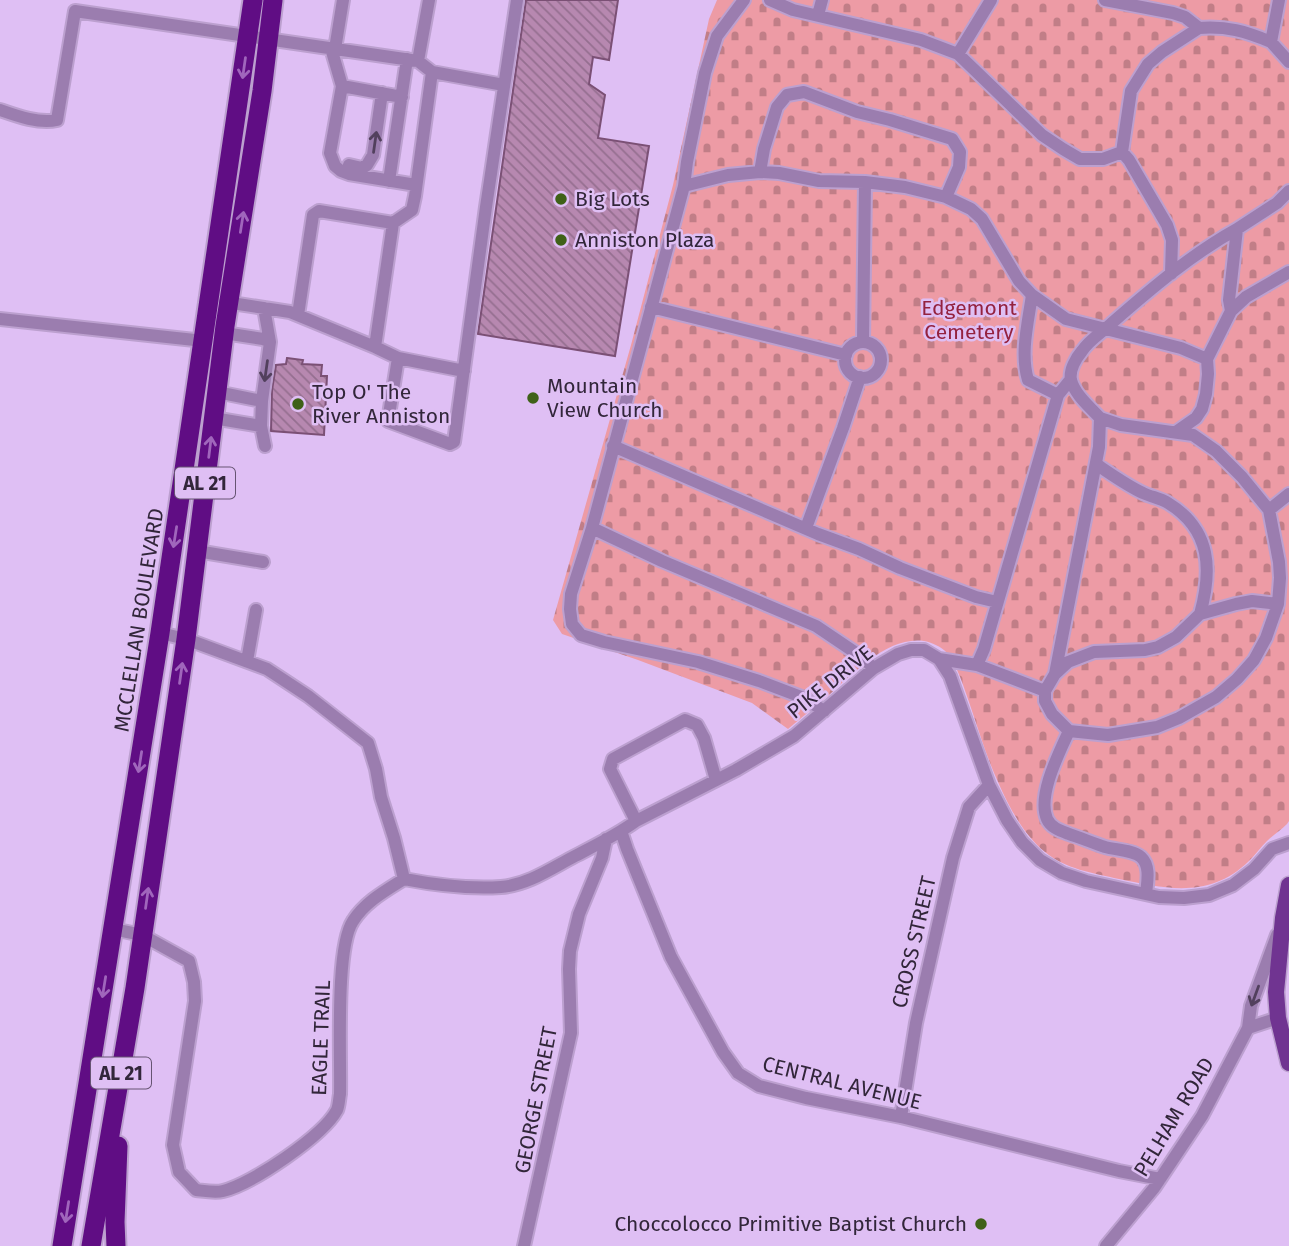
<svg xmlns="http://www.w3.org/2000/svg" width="1289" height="1246" font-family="'Fira Sans',sans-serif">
	<defs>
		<pattern id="cemetery-stones" width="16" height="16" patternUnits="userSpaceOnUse" patternTransform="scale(1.75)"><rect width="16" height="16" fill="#ed9ba5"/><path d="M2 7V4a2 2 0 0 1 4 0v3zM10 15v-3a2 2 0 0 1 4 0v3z" fill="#c17e87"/></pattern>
		<pattern id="building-back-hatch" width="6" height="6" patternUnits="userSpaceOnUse" patternTransform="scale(1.75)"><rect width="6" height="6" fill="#b788b0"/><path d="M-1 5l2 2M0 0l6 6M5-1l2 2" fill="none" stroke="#956f90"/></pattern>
	</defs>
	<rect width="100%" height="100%" fill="#dfbff4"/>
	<!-- cemetery -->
	<path fill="url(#cemetery-stones)" d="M717,0H1289V821L1287,824C1281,830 1273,835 1267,841C1261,847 1255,855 1249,861C1210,899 1167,889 1119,879C1093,873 1065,869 1045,852C1023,834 1009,807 998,782C986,756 978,728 969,702C963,685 958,667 947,653C942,647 931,642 924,641C888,636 854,673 829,695C816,706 802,717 788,729L752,703L638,660L562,634L553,620L631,345L673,185L709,19Z"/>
	<!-- building -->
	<path fill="url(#building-back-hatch)" stroke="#7b5075" stroke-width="2" d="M526,0H618L609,60L593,57L589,84L605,95L598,138L649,146L615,356L478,334Z
		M287,358L303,360L302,364L322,365L321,376H327L324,435L271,431L272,390L276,365L286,364Z"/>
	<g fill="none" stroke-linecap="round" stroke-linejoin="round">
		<defs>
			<path id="minor" d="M744,0L717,36L705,73L687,162L684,186L592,528L571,594L570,609L572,624L581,635L604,642L698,662L759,681L804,698L824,711
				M770,0L793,10L921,40L958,54L1042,135L1063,149L1080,159H1103L1122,152
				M1105,0L1173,13L1185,17L1199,28C1227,26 1245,31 1271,42
				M1279,0L1271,42L1289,62
				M818,15L822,0
				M331,48L342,86L330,153L335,166L341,171L349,174L416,185
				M335,49L343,0
				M958,54L991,0
				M418,61L429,0
				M432,72L504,85
				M342,86L402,97
				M0,110C17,116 39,124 57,120L75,11L418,61L432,72L415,196L412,210L393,223L375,347
				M349,165L362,168L367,165L373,155L382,93
				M760,172L764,149L777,107L787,95L804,92L857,112L890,120L952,139L960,152L959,167L946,197
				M389,181L407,59
				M684,186L728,175L760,172L779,173L819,181L865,182L905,187L946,197L971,209L982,219L1019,281L1032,295L1066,319L1181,348L1207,359
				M1171,274L1172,240L1167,225L1129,160L1122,152L1131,91L1148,64L1162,52L1199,28
				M1032,295C1028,323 1020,353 1028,380L1058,395
				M225,302L290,312L375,347L398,358L388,421L450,444L454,442L486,207L517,0
				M651,307L846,355
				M1231,311L1229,300L1237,229L1277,203L1289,191
				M298,315L313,215L319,211L393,223
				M0,319L204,341
				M224,333L263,339L270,342L264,308
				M863,342L865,182
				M845 360a18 18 0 1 1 36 0a18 18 0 1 1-36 0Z
				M398,358L464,371
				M217,392L262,401
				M213,418L261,426
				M1100,418L1121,425L1193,435L1216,451L1242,477L1269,510L1279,562L1280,578L1278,604L1266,638L1254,660L1237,679L1216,697L1179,718L1157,727L1108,735L1069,731L1052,714L1045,701V691L1055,674L1068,662L1094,652L1145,650L1158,647L1176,637L1200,614L1236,604L1252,601L1278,604
				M1176,432L1196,418L1202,409L1206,394L1208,374L1207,359L1231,311L1246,297L1289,272
				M265,446L261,426L262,401L270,342
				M613,446L818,534L859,549L900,568L976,597L997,602
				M1096,464C1111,474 1126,485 1143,493C1151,497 1160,498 1168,503C1212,530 1212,571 1200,614
				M1269,510L1289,494
				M592,528L662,561L816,626L856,653L874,668
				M806,528L843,428L860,377
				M197,551L263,562
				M160,633L186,639L267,669L308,696L368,743L376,769L381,797L394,838L404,879
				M939,659L977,665L1045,691
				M247,661L256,610
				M977,665L984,649L1058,395L1071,379
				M1055,674L1099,447L1100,418C1090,407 1075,395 1071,380C1069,370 1076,358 1082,351C1090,339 1103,332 1113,322C1152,288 1192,254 1237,229
				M1069,731C1059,753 1037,796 1047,819C1051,828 1061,831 1069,834C1081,838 1093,843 1105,847C1116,850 1133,850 1141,857C1151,866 1147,883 1146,894
				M636,821L610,769L613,759L685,720L697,725L704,738L716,780
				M621,831L627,849L671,957L723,1052L738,1073L759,1086L806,1098L901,1117L1119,1171L1160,1179
				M404,879C435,885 469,889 501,887C528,885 552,868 575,856C596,845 617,835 636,821L736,770L794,736L874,668L898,654L911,650H924L939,659L950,676L989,785L1007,820L1022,842L1040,860L1062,873L1086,881L1159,897L1184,898L1209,895L1233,885L1254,869L1272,849L1289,843
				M113,929L142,935L189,961L194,982L195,1001L173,1145L179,1172L196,1190C205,1191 215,1193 223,1191C252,1184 323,1136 337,1110C339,1105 339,1099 340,1094C341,1057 335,948 353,921C365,902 385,891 404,879
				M1248,1028L1251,1006L1277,935
				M901,1117L916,1023L953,858L969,807L989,785
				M524,1246L571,1033L569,969L570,951L579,914L602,858L606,839
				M1106,1246L1154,1188L1202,1116L1248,1028L1278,1018"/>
			<path id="major" d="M1289,885L1283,918L1276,992L1278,1018L1289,1063"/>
			<path id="highway" d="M62,1246L160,633L253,0
				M91,1246L135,988L186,639L225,326L262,91L273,0
				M116,1246L115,1222L118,1146"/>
		</defs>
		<!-- minor casing -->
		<use href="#minor" stroke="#bca0cf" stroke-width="16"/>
		<!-- major casing -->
		<use href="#major" stroke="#bca0cf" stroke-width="19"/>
		<!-- highway casing -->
		<use href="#highway" stroke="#bca0cf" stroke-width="23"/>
		<!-- minor -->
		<use href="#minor" stroke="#9b7daf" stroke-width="12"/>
		<!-- major -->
		<use href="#major" stroke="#703491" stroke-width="16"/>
		<!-- highway -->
		<use href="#highway" stroke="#600d84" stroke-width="19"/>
	</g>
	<!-- one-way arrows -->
	<defs><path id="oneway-shaft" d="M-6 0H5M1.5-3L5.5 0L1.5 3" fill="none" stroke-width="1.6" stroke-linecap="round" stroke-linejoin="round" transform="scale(1.75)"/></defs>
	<g stroke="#a066bc">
		<use href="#oneway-shaft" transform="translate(244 68) rotate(98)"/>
		<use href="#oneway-shaft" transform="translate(242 222) rotate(-81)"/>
		<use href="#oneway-shaft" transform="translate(210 447) rotate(-83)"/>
		<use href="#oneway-shaft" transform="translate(175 537) rotate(99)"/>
		<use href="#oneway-shaft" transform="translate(181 673) rotate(-82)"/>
		<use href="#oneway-shaft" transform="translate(140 762) rotate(99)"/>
		<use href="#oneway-shaft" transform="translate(147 898) rotate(-82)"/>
		<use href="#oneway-shaft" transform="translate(104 987) rotate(99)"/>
		<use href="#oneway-shaft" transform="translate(67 1212) rotate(99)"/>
	</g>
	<g stroke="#52405d">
		<use href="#oneway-shaft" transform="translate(375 142) rotate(-82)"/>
		<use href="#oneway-shaft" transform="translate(266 371) rotate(98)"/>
		<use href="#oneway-shaft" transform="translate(1255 996) rotate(110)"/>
	</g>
	<!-- markers -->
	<g fill="#3f6118" stroke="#dfbff4" stroke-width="2.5">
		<circle cx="561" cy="199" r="7"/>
		<circle cx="561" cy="240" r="7"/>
		<circle cx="533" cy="398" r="7"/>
		<circle cx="298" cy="404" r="7"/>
		<circle cx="981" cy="1224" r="7"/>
	</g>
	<g text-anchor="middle" stroke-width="5" stroke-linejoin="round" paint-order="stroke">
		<!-- shield labels -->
		<g fill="#dfbff4" stroke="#665472" stroke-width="2">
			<rect x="175" y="467.5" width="60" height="31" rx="5"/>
			<rect x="91" y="1057.5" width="60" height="31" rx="5"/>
		</g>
		<g font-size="19" font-weight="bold" fill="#32263a">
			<text x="205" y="490">AL 21</text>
			<text x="121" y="1080">AL 21</text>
		</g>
		<!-- poi labels -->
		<g font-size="21" fill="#32263a" stroke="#dfbff4" text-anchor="start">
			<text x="575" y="206">Big Lots</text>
			<text x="575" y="247">Anniston Plaza</text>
			<text x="547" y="393">Mountain<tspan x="547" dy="24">View Church</tspan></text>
			<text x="312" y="399">Top O' The<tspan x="312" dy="24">River Anniston</tspan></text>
			<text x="967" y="1231" text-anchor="end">Choccolocco Primitive Baptist Church</text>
		</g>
		<!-- park labels -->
		<g font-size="21" fill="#94223f" stroke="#dfbff4">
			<text x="969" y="315">Edgemont<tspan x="969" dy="24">Cemetery</tspan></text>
		</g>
		<!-- street labels -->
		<g font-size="21" fill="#32263a" stroke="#dfbff4">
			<text transform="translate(139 620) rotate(-81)" y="7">MCCLELLAN BOULEVARD</text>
			<text transform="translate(830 682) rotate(-39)" y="7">PIKE DRIVE</text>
			<text transform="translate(914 942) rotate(-77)" y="7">CROSS STREET</text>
			<text transform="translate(321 1038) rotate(-88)" y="7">EAGLE TRAIL</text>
			<text transform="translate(842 1083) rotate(14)" y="7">CENTRAL AVENUE</text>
			<text transform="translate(536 1100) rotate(-79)" y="7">GEORGE STREET</text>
			<text transform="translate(1174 1117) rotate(-59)" y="7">PELHAM ROAD</text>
		</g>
	</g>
</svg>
